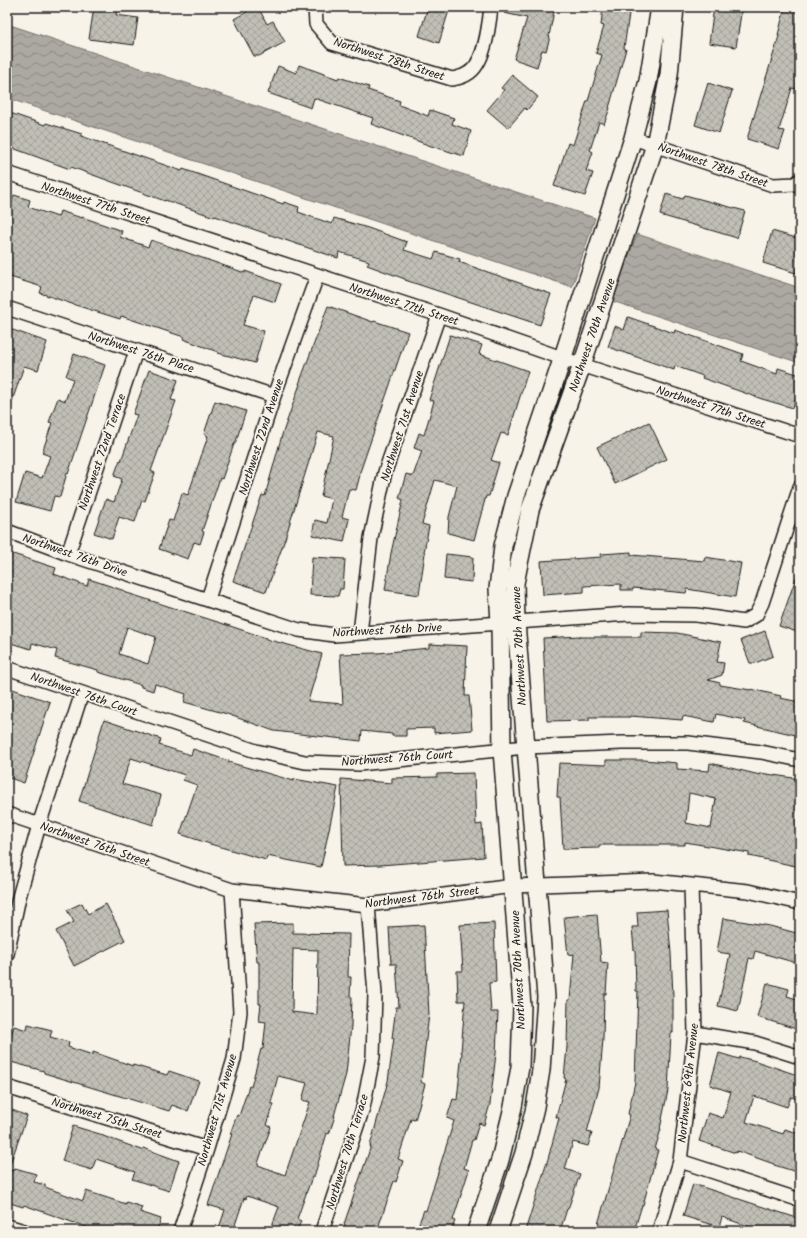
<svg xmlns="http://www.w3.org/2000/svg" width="807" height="1238" font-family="Kalam,sans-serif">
	<defs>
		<pattern id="water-waves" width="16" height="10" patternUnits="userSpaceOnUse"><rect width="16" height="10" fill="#aca9a2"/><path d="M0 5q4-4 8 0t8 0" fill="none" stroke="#8b8983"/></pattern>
		<pattern id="building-cross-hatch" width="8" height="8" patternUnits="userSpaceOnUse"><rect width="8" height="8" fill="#c0beb5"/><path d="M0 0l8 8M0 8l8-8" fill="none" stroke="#a4a39b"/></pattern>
	</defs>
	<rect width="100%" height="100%" fill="#f7f3e8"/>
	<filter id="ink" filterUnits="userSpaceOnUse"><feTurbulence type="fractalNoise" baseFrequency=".025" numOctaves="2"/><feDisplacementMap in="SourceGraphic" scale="8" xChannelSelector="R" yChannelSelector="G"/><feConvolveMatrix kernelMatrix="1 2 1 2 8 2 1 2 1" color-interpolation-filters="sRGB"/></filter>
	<g filter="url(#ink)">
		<!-- water -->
		<path fill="url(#water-waves)" stroke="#72716c" d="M7,24L595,218L572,287L7,98Z
			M637,234L800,288V363L612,301Z"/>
		<!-- building -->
		<path fill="url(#building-cross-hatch)" stroke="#1c1c1c" fill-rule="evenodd" d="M94,7L117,9L116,15L138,18L134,45L89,39Z
			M256,7H258L267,24L273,21L285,42L259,56H254L234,19Z
			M428,7H450L439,43L419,36Z
			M505,7H545V9L554,11L549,36L550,37L546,51L542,50L537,67L514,59L527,18L504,13Z
			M603,7H630L624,48L626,49L609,108H610L604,124L599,122L590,150L593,152L586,171L593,173L585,196L554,186L568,143L573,145L587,101H588L602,55L596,53L604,26L601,25Z
			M714,7H742L736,47L709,43Z
			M785,7H800V74L796,89L792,88L779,130L785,131L779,149L747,139L779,36L778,35Z
			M299,65L338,79L339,77L369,87L368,90L400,101L399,105L428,116L430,110L454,118L452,124L471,131L464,156L431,146L371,124L373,118L314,98L311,108L268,93L278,66L296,73Z
			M512,75L538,97L527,110L525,108L508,128L487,110L504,90L501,88Z
			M708,83L732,91L719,133L695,125Z
			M7,112L45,125L46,123L82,134L81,136L182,171L183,169L283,204L284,202L299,207L298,212L332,224L334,218L368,228L407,242L404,250L433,259L436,252L460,259L459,262L551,294L540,325L405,280V279L367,265L369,261L339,252L338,258L323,253L215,216L214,217L165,200V201L71,167L70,169L7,146Z
			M666,194L683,199L685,195L745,211L737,238L660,215Z
			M14,195L30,200L28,207L58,217L60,211L82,218V217L122,231L120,237L148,247L151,240L245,273V271L281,284L275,302L254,295L243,325L264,331L255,363L218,353V352L183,339L184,337L121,316L120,319L72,304L40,293L42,287L7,276V217Z
			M772,231L800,239V259L796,273L763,263Z
			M328,306L373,322L374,321L408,332L359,475H360L356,490L349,489L342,517L349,519L344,542L312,535L315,520L327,523L332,499L321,496L334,436L318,432L284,542L266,592L233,581L262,495L265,496L282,435L300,384H299Z
			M628,317L674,333L675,330L743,354L741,361L777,374L778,368L800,375V384L793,408L762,399L702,378L703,376L675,366L674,370L608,347L615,326L624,330Z
			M7,328L47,342L38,370L24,366L9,410L7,409Z
			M450,335L482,345L479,354L528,371L508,435L501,433L491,460L499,463L489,496H486L474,540L448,533L449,517L457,486L435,480L422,524L429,526L424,552L425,553L419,595L385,590L391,553L403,500L399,498L406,474L413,476L422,451L414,448L419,433L424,435L434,401L429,400Z
			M74,354L105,365L68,474L67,473L60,497L54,496L50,511L16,502L25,473L42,478L50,456L42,453L52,423L49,422L58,398L65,401L73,379L66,376Z
			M149,370L178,380L171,400L176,401L151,471L155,473L145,501L142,500L135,522L119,517L112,539L94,533L106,499L114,502L122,479L114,476L120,460L121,461L137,415L133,414Z
			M215,401L246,411L235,444H234L222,479L220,478L202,531L204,532L200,544L194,542L188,559L159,549L169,520L173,521L182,493L188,495L208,436L204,434Z
			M649,422L667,459L615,484L597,447Z
			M7,552L56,568L54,574L87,586L89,579L125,591L124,592L230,626L266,638V639L322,654L308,701L343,704L340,654L378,653L429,648V644L467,646L465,696H469L472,730L434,733V728L406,729V736H392V734L362,731L361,741L274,731L227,714L184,702L186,694L155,684L153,691L141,687V685L98,672V670L55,658L57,650L32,643L31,649L7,642ZM127,627L156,637L148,664L119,654Z
			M631,552V555L704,561L705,557L741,563L735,597L687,589L686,593L633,588V590H621V584L584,586V592L543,595L541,561L601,557V554Z
			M446,554L473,557L472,582L444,579Z
			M312,557L345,559L343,589H340L338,596L310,595Z
			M798,572L800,573V633L779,626Z
			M765,631L773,656L755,663H750L741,640Z
			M641,632L677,633L721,642L717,662L724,663L722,675L708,680L720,683V685L751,690V689L781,696L780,698L800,702V736L744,723L745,720L716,714L714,722L683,716L682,720L630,716V717H589V720L547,721L543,638L580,636V637H641Z
			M7,687L50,702L24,783L7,777Z
			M104,720L161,739L159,745L191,755L193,749L229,761L228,762L294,781V779L338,787L321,867L267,856L266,860L210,844L180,834L197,785L183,780L185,775L131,758L122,784L161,795L153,825L79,801Z
			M606,760H644L677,763V769L709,771L710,763L760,775V773L800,779V867L749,856V853L685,842V845H599V848L563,849L560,797H557L559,763L606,765ZM689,793L716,799L711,828L686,823Z
			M474,773L476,825L482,824L484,857L380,865L343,866L341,779L392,783V778L437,777V774Z
			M82,903L88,914L106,904L125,940L74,966L56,931L74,922L67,910Z
			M667,910L671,953L673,996V1033H671L668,1090L660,1129H661L655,1149L658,1150L643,1205H642L634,1231H596L630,1115L628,1114L635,1082L638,991H636L635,950H634L632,927H638L637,912Z
			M597,914L601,962L608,963L606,994H604L603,1039L599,1088L587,1132L592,1133L588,1146L573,1142L565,1169L580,1174L568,1209H567L560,1231H525L548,1159L559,1118L556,1117L566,1079L564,1078L567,1047L568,1000H570L574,954L568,955L564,917Z
			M723,918L770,926L800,934V964L755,951L753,959L749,958L738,1011L718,1006L730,954L717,952Z
			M293,923V933L349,934L348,977H351L350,996L352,997L351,1026L346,1074L334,1116H335L329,1134L327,1133L314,1177H312L297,1219L301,1221L297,1231H270L279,1207L247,1196L246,1199L244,1198L233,1231H218L225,1210L208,1205L232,1134H230L237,1115L239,1116L249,1086L251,1087L261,1049H263L266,1022L259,1021L261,1004H259V962H257L254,924ZM293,949L318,950L317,1015L292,1012ZM278,1076L307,1083L302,1100L310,1102L285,1175L258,1165V1163L271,1127L267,1125L274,1104L271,1103Z
			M494,923L496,982L489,983L491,1012H498L496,1054L490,1104L484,1125L479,1123L474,1140H472L464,1168L469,1170L453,1220L455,1221L451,1231H416L424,1210L426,1211L454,1121L447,1118L453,1099L457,1100L462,1052H461L465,1001H458L457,971H463L460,925Z
			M424,925L429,1014L421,1082L425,1084L415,1120L411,1119L398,1159L403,1161L396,1182L394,1181L377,1231H343L345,1224H344L371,1146H370L388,1081L394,1038H392L396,1007H399L396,964H391L389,927Z
			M767,983L789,989L787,996L800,1000V1030L757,1017Z
			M28,1024L52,1030L50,1037L69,1042L68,1047L93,1055V1052L133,1066V1065L167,1075L169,1071L199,1081L188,1111L172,1105L169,1111L44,1073V1071L7,1061V1048L14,1026L27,1030Z
			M719,1053L739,1059L740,1057L756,1061L800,1076V1100L791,1097L787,1107L754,1096L746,1122L783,1134L785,1129L800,1134V1173L774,1165V1164L737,1151L736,1153L699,1141L708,1113L723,1118L731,1092L710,1085Z
			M7,1108L27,1116L9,1167H7Z
			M73,1126L103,1135V1136L142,1150L143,1148L179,1161L169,1191L132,1179L135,1172L96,1159L92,1170L62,1161Z
			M15,1168L36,1174L34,1182L45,1185V1187L83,1201L86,1191L126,1204V1202L142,1207L140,1212L161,1219L157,1231H97L24,1205L23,1207L7,1202V1169L14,1171Z
			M693,1184L800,1219V1231H761L722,1217L719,1227L683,1216Z"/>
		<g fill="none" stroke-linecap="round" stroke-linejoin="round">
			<defs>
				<path id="minor" d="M315,7L316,24L332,43L452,79C457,78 463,77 467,74C485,65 489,25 491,7
					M633,138L773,185L795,184L800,180
					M7,173L439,315L582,365L800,436
					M7,308L274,396
					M7,531L68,554L299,630L334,635L628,614L696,615L744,622L756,615L762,603L800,487
					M68,554L136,351
					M208,599L274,396L317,276
					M360,633L371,538L385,472L439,315
					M7,668L256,751L305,762L359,764L526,747L622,743H688L761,752L800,760
					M7,814L232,890L368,905L513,886L653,881L748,891L800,903
					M7,954L19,897L39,825L82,693
					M695,1033L755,1043L800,1057
					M7,1087L207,1149
					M680,1161L800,1200
					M7,1226L24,1231
					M180,1231L207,1149L234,1059L240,1012L232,890
					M322,1231L363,1108L373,1057L375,994L368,905
					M659,1231L680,1161L695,1033L691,885"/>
				<path id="tertiary" d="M476,1231L500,1160L513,1107L520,1067L522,1006L502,750L500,623L498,589L503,546L516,496L563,357L633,138L648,81L660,7
					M498,1231L524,1153L535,1107L541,1070L546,997L516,622L515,583L530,510L582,365L655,145L669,75L675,7"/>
			</defs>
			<!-- minor casing -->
			<use href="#minor" stroke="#1c1c1c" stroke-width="16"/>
			<!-- tertiary casing -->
			<use href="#tertiary" stroke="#1c1c1c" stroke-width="20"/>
			<!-- minor -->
			<use href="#minor" stroke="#f7f3e8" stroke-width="13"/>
			<!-- tertiary -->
			<use href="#tertiary" stroke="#f7f3e8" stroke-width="17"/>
		</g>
	</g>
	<g text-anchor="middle" stroke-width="3.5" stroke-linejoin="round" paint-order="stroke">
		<!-- street labels -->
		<g font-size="12" fill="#1c1c1c" stroke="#f7f3e8">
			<text transform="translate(389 59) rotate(18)" y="4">Northwest 78th Street</text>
			<text transform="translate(713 165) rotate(19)" y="4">Northwest 78th Street</text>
			<text transform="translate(96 203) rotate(18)" y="4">Northwest 77th Street</text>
			<text transform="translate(404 304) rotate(18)" y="4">Northwest 77th Street</text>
			<text transform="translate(592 335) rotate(-71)" y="4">Northwest 70th Avenue</text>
			<text transform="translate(141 352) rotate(18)" y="4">Northwest 76th Place</text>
			<text transform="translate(711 407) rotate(18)" y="4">Northwest 77th Street</text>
			<text transform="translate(402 426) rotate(-72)" y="4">Northwest 71st Avenue</text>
			<text transform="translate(261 437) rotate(-72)" y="4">Northwest 72nd Avenue</text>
			<text transform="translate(102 452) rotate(-71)" y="4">Northwest 72nd Terrace</text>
			<text transform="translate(75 555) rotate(19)" y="4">Northwest 76th Drive</text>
			<text transform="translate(387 630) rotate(-3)" y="4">Northwest 76th Drive</text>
			<text transform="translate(519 646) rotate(-93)" y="4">Northwest 70th Avenue</text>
			<text transform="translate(84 694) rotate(19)" y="4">Northwest 76th Court</text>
			<text transform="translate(397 758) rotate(-4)" y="4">Northwest 76th Court</text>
			<text transform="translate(95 844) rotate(19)" y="4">Northwest 76th Street</text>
			<text transform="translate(422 897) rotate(-7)" y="4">Northwest 76th Street</text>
			<text transform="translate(518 970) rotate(-93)" y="4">Northwest 70th Avenue</text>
			<text transform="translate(688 1083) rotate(-84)" y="4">Northwest 69th Avenue</text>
			<text transform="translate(217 1110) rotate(-74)" y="4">Northwest 71st Avenue</text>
			<text transform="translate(107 1118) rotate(17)" y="4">Northwest 75th Street</text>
			<text transform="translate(347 1152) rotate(-73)" y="4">Northwest 70th Terrace</text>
		</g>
	</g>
	<!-- margin -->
	<rect width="807" height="1238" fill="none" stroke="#f7f3e8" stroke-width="24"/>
	<rect x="12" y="12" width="783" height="1214" fill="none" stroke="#1c1c1c" stroke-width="1.5" filter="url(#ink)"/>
</svg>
